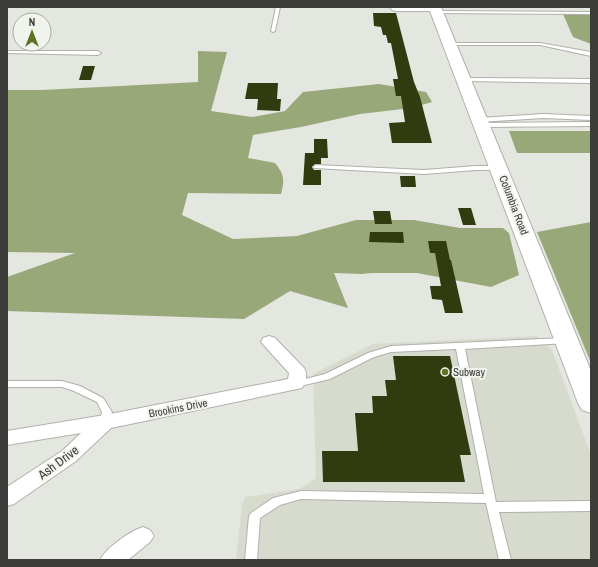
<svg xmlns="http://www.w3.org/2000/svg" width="598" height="567" font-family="'Archivo Narrow',sans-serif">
	<rect width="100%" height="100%" fill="#e4e6e0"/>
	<!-- built -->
	<path fill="#d6dbce" d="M537,336L552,350L591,455V560H236L242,505L245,497L300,489L316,478L313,374L373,344Z"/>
	<!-- forest -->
	<path fill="#98a879" d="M563,14H591V44L573,37Z
		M198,51L227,52L211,111L252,117L285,111L303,92L379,84L426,92L432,102L411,108L360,114L301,127L253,135L248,158L275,163C284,174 285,180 281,194L188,193L182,215L233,239L297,236L356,220H414L460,228H503L509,233L519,275L491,287L417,273H372L361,274L334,273L348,308L290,291L244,319L7,311V277L75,253L7,252V90H42L198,82Z
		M591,131V153H517L509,131Z
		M591,222V363L537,232Z"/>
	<!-- building -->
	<path fill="#303c10" d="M373,13H396L414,82L420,97L432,143H392L389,123L405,122L401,96H396L393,79H398L391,43H388L386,35H383L381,27L374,26Z
		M83,66H95L91,80H79Z
		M248,83H278L277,99H281L280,111L257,110L258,99H245Z
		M314,139H327L328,158H321V164H315L312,167L314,170H321V185H303L305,153H314Z
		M400,176H415L416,187H401Z
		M458,208H471L476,225H463Z
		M373,211H390L392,224H375Z
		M370,232H403L404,243L369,242Z
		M428,241H446L450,260H451L463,313H445L442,300L432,299L430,286H441L435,253H430Z
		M393,356H450L471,455H460L465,482H323L322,451H358L355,413H373L372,396H387L385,380H396Z"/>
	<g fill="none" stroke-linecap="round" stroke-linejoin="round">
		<defs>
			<path id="lane" d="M276,7H280L275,31L273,32L271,31Z
				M437,11L591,12V14L435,13V12Z
				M448,43H540L591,52V56L540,45H448Z
				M7,51H98L101,53L98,55L7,53Z
				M465,78L591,79V83L463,81V79Z
				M543,114L591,116V120L543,118L480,122L477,120L480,118Z
				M591,122V126L482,127L479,125L482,123Z
				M316,165L424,170L476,166H499L502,168L499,170H476L424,174L314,168L313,167Z
				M564,338L567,339L568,341L567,343L465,349L496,502L591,501V511L499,512L511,560H499L486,503L301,499L280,505L260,518L257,560H245L249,516L251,513L273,498L301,491L484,494L456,349L391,352L374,357L330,379L296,387L293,386L291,384L293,382L325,374L368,353L391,346Z
				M7,381H62L80,386L103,398L112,412L108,425L105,426L102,425L100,422L102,412L97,402L74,391L62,387H7Z"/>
			<path id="street" d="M269,336L275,338L304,368C308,374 306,382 302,388L111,428L76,461L14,504L7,506V487L62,451L81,433L7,445V431L105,415L288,379L289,373L261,342L263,338Z
				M143,527L150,530L154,536L150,542L128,560H100C106,548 130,531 143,527Z"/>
			<path id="secondary" d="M390,7H441L591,371V413L582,410L578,403L430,11H396L392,10Z"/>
		</defs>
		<!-- lane casing -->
		<use href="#lane" stroke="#afb1ab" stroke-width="2"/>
		<!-- street casing -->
		<use href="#street" stroke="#afb1ab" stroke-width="2"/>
		<!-- secondary casing -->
		<use href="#secondary" stroke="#afb1ab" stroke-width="2"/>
		<!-- lane -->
		<use href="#lane" fill="#fff" fill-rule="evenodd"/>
		<!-- street -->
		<use href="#street" fill="#fff" fill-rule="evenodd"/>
		<!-- secondary -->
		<use href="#secondary" fill="#fff" fill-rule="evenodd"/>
	</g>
	<!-- markers -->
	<circle fill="#5e7425" stroke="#f1f4ed" stroke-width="1.5" cx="445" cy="372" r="4"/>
	<g text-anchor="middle" stroke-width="4" stroke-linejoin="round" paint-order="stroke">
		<!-- street labels -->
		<g font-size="11" fill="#3c3d3a" stroke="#f1f4ed">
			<text transform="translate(514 205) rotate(69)" y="4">Columbia Road</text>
			<text transform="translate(178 408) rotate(-11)" y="4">Brookins Drive</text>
		</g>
		<!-- poi labels -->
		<g font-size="11" fill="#3c3d3a" stroke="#f1f4ed" text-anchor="start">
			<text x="453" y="376">Subway</text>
		</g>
		<!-- near-street labels -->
		<g font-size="13" fill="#3c3d3a" stroke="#f1f4ed">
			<text transform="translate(58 462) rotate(-37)" y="5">Ash Drive</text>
		</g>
	</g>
	<!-- border -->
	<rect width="598" height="567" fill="none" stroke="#3c3d3a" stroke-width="16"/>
	<!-- north arrow -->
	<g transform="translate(32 32)"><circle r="19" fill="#f1f4ed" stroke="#a9aba5"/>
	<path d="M0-3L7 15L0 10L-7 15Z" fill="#5e7425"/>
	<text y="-6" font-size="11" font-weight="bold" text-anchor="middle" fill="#3c3d3a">N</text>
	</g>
</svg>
